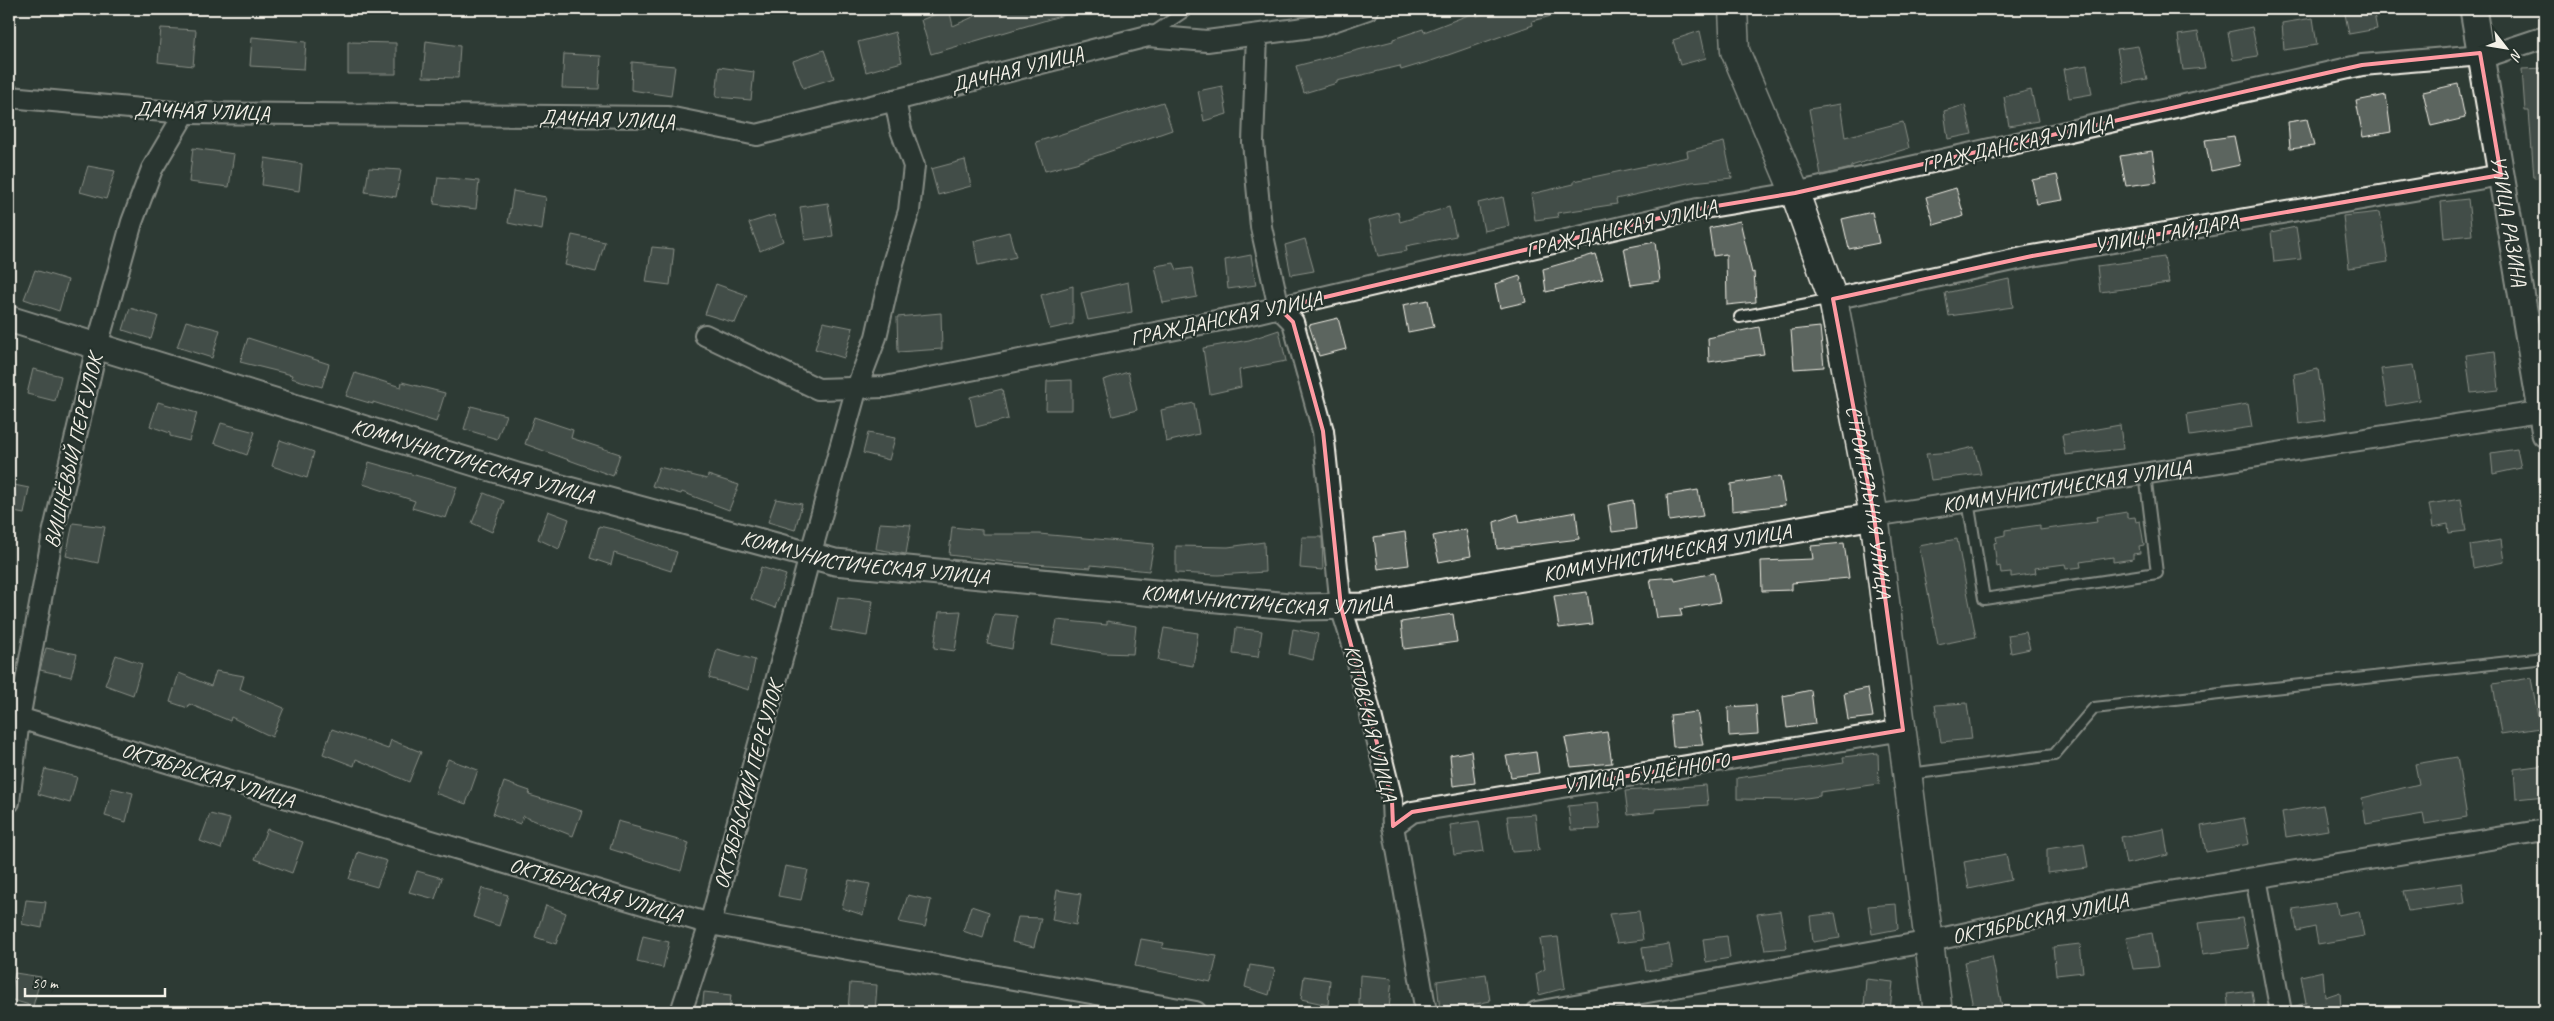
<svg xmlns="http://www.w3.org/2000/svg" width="2554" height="1021" font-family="Caveat,sans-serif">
	<rect width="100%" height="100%" fill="#2e3b34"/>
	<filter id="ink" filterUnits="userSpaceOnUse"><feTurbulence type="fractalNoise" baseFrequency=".02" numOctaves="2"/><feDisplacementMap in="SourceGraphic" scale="10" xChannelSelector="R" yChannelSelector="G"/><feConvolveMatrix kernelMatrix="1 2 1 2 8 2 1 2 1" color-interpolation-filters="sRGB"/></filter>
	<g filter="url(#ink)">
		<!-- building -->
		<path fill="#5c655e" stroke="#f4f1e8" d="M949,9L953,26L991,9H1066L1067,14L931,54L921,20Z
			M1501,9H1559V14L1532,21L1533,25L1434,60L1401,70L1400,66L1337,81V83L1304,93L1296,66L1393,41V39L1423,29L1424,32L1476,12L1477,16Z
			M2344,9H2373L2377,29L2349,34Z
			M2313,18L2317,45L2284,50L2282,23Z
			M2252,27L2258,56L2233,60L2228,32Z
			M161,28L196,30L193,66L158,62Z
			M1700,31L1706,58L1680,65L1673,40Z
			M895,32L902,62L866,72L858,42Z
			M2198,32L2205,68L2183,70L2178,35Z
			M252,37L306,42L304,69L250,66Z
			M426,41L460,46L458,78L423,77Z
			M348,42L396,43V74H348Z
			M2138,46L2147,79L2124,83L2117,49Z
			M824,50L834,78L803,88L793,61Z
			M564,54L601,56L599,89L562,88Z
			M632,62L675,66L671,96L631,90Z
			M2087,65L2092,94L2069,98L2064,69Z
			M719,67L754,72L751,100L716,97Z
			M2545,68V177L2534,178L2529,111H2525L2522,69Z
			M2458,84L2465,118L2431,126L2423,92Z
			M1222,86L1227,114L1204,121L1198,91Z
			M2031,90L2038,121L2009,126L2004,97Z
			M2386,95L2391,132L2363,137L2356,101Z
			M1163,102L1172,130L1076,163L1045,171L1036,142Z
			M1840,104L1845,137L1903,122L1909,148L1851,166V168L1821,175L1809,109Z
			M1965,105L1972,134L1948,139L1944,111Z
			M2307,119L2314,146L2290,149L2288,122Z
			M2234,136L2240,165L2211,171L2205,140Z
			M1724,142L1732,178L1692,182L1616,199L1617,204L1557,213L1558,217L1535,220L1531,194L1574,184V181L1688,157L1687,151Z
			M193,148L234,154L229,187L189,182Z
			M2152,151L2157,182L2126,186L2120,156Z
			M265,158L302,164L299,191L262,185Z
			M965,160L971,186L938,195L931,169Z
			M88,166L115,171L106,199L80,192Z
			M369,168L401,170L396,197L365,192Z
			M2057,175L2063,200L2037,204L2032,180Z
			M438,177L479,181L476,209L434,204Z
			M1956,188L1964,216L1934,225L1926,197Z
			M513,191L546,197L542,230L508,223Z
			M1503,197L1509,226L1484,231L1478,203Z
			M2468,199L2472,235L2444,238L2441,202Z
			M828,203L833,236L805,240L800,207Z
			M1449,207L1456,236L1406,246L1407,251L1378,256L1369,220L1398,212L1400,222Z
			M1872,212L1879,243L1849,249L1842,219Z
			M2380,212L2388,262L2349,268L2343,216Z
			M774,215L783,241L760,251L749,223Z
			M1740,221L1752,273L1754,272L1756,302L1727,305L1726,254L1713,256L1709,228Z
			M2296,227L2301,259L2274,262L2271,232Z
			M1009,232L1016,257L978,265L974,241Z
			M572,235L605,242L596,272L565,265Z
			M1305,239L1314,271L1291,275L1285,245Z
			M1655,242L1660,281L1631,285L1624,248Z
			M652,247L674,249L670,285L646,282Z
			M1595,254L1603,279L1546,292L1543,269Z
			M1251,255L1256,285L1228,289L1225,260Z
			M2164,257L2169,283L2100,292L2097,266Z
			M1174,263L1177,270L1192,268L1197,297L1163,303L1155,266Z
			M35,270L68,280L59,311L24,299Z
			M1520,276L1526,302L1500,308L1495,284Z
			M2009,279L2013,307L1949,316L1945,293Z
			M1128,282L1132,312L1088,320L1081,293Z
			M716,284L747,295L735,323L705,314Z
			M1073,286V324L1050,329L1041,295Z
			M1428,300L1434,327L1408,332L1403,305Z
			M130,308L158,316L151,339L123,330Z
			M941,313L942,349L898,352L897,317Z
			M1338,318L1346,349L1319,356L1309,325Z
			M186,321L220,330L212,358L177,347Z
			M823,322L853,328L844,358L815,349Z
			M1759,327L1764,354L1709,362L1708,338Z
			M1820,327L1824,367L1794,369L1791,330Z
			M1279,330L1286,361L1239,370L1241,387L1210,394L1203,348L1249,340Z
			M248,338L329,364L322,387L291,378L292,375L240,362Z
			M2495,351L2499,390L2471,393L2466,355Z
			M2413,365L2419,400L2387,406L2381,369Z
			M33,369L61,376L55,401L27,394Z
			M2318,369L2325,420L2299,424L2294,374Z
			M1128,372L1137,410L1113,416L1103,380Z
			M355,373L401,387L402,382L445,393L436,422L373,402V404L346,396Z
			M1072,380V410H1046L1047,381Z
			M1002,389L1008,419L976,427L970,397Z
			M158,402L197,413L189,441L170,436V433L150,426Z
			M1194,403L1199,434L1166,442L1161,410Z
			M2248,404L2252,427L2190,436L2187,414Z
			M471,406L506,415L497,439L464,429Z
			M534,417L573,430L571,438L620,454L613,476L525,444Z
			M221,423L255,432L247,455L214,443Z
			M2120,425L2123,449L2065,455L2062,435Z
			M868,433L895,438L889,460L863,453Z
			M280,440L314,452L307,478L272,466Z
			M1974,447L1981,474L1931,480L1926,454L1952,452Z
			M2517,449L2521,468L2493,474L2491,453Z
			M369,462L457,487L446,518L412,508L415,501L363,484Z
			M659,467L707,479L708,475L739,485L729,510L682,492L681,494L652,486Z
			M1780,476L1785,505L1732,511L1731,484Z
			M9,484L29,488L24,514L9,511Z
			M1698,490L1703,516L1669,521L1667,495Z
			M484,493L504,501L492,532L472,523Z
			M776,499L802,504L795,530L768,522Z
			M2461,499L2466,531L2449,533L2448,524L2433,527L2429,504Z
			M1633,500L1636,529L1612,532L1608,505Z
			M548,511L569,519L559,549L538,539Z
			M1576,512L1579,539L1497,549L1494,522L1518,514L1520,522Z
			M2127,512V518L2135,517L2136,522L2140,521L2144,545L2139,546L2140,553L2133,554V559L2113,562V557L2080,562L2081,567L2066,569L2065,564L2035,568L2036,573L2011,577V572L2001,573L2000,566L1997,567L1994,543L1997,542L1996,537L2005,535V530L2040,525V530L2097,522L2096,517Z
			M73,523L105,527L98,563L66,556Z
			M880,523L911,525L906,554L876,549Z
			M599,526L621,531V533L677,552L671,571L614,553L611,565L590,558Z
			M952,527L982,530V534H1039L1154,544L1149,571L1091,565V568L1006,562L949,555Z
			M1466,529L1471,556L1439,562L1433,536Z
			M1405,532L1409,565L1378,569L1374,537Z
			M1302,537H1322L1323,570L1300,568Z
			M1957,539L1976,637L1938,645L1919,546Z
			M2501,540L2504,562L2473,568L2470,545Z
			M1264,542L1265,572L1218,575L1176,573V546L1228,547Z
			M1844,543L1849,578L1792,583V590L1762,591L1761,561L1813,559L1811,546Z
			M761,567L786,575L775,608L751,599Z
			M1714,573L1720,602L1680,609L1682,616L1657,618L1650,579L1674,577L1675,581Z
			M1587,592L1592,624L1559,628L1554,596Z
			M838,597L873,601L867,636L831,630Z
			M961,611L955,651L934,648L939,612Z
			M994,614L1017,616L1012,649L987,644Z
			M1453,614L1457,642L1404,649L1401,622Z
			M1057,620L1107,625V621L1136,626L1133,654L1103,653L1052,644Z
			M1164,628L1198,633L1193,666L1158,660Z
			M1236,628L1262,631L1258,657L1233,654Z
			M1293,629L1318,634L1313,660L1289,654Z
			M2026,632L2030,649L2011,653L2008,635Z
			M46,648L77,654L71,677L40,670Z
			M717,649L755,660L749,690L709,678Z
			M116,655L142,664L133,695L105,685Z
			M216,671L244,676L240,689L284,708L272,737L231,717L230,721L189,704L188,708L170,702L179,673L211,686Z
			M2531,678L2540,728L2501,734L2493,684Z
			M1868,688L1873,717L1848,720L1844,693Z
			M1811,690L1815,724L1787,728L1783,696Z
			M1967,703L1972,739L1941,742L1935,705Z
			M1756,705L1758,734L1729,736L1728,707Z
			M1697,712L1703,745L1673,747L1670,715Z
			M332,729L388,749L391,740L421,752L409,782L356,759L354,766L323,754Z
			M1607,732L1612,763L1571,767L1565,738Z
			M1471,751L1475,783L1453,786L1450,755Z
			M1536,752L1539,773L1511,777L1506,756Z
			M1878,753L1879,784L1820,792V796L1792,800L1737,799V778L1844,763L1843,757Z
			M2457,757L2467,817L2425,824L2423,814L2366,824L2362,798L2419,784L2415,764Z
			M448,759L478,770L466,804L435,793Z
			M2545,765V796L2516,799L2514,769Z
			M45,769L77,777L70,803L38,794Z
			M504,782L530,791L529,795L582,811L573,836L523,816L520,824L493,814Z
			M1706,785L1708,805L1655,809V812L1628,815L1625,791Z
			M112,788L133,793L126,822L105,816Z
			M1597,803L1600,829L1571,830L1568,806Z
			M2323,805L2328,830L2286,837L2282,812Z
			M210,814L230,819L221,849L200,841Z
			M1535,814L1539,850L1512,852L1507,816Z
			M2244,818L2249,844L2206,852L2201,826Z
			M618,821L640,827L639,829L689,843L681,871L610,849Z
			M1479,821L1484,851L1454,855L1450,825Z
			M267,829L303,842L292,873L255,859Z
			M2164,829L2168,855L2126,864L2121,837Z
			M2084,843L2088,868L2047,873V849Z
			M358,852L387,861L377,887L349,879Z
			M2006,854L2011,880L1969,889L1964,862Z
			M785,866L808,870L801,900L778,896Z
			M417,871L442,878L435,899L409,892Z
			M849,880L870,884L863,915L842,908Z
			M2462,883L2465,903L2408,911L2403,891Z
			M482,888L508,895L499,926L473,917Z
			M1057,890L1081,894L1076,925L1052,920Z
			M908,895L931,900L925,927L899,922Z
			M26,900L46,902L42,928L22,924Z
			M2336,902L2338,915L2359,911L2364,936L2318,944L2315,927L2297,931L2293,909Z
			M1896,904L1898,929L1872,934L1868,906Z
			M546,905L566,913L556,944L535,937Z
			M971,906L989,912L983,938L963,931Z
			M1639,911L1643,940L1617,943L1609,914Z
			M1780,911L1787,948L1765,950L1757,914Z
			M1835,913L1840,938L1813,942L1810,916Z
			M1018,917L1041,918L1034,947L1012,942Z
			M2242,918L2248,948L2203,954L2198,923Z
			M2152,933L2158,967L2133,969L2126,938Z
			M643,936L669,942L663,968L637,962Z
			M1727,936L1730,958L1706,962L1703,939Z
			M1558,937L1565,988L1539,995L1536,974L1545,969L1540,939Z
			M1141,939L1164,943L1162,948L1217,956L1211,982L1135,966Z
			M1669,944L1673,967L1646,971L1642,948Z
			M2080,944L2083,972L2056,975L2053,947Z
			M1992,956L2003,1012H1974L1964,962Z
			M1250,965L1275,969L1269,995L1245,987Z
			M2323,971L2325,997L2340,992L2341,1012H2293L2292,1007L2306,1003L2301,976Z
			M15,973L41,977L33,1006L9,999Z
			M1486,974L1490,1001L1440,1012L1437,981Z
			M1360,975L1392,978L1389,1009L1359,1005Z
			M1304,976L1330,980L1328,1005L1301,999Z
			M1866,979L1893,982L1890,1010L1864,1008Z
			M850,983L877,985L875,1012L848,1011Z
			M2252,991L2255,1012H2229L2227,994Z
			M704,992L731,995L729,1012H702Z"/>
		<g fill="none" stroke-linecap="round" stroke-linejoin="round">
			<defs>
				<path id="service" d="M1151,34L1188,9
					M1740,317L1832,299
					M1968,501L1984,599L2157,573L2145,474
					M1910,774L2054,755L2094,708L2545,658"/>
				<g id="minor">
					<path d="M1257,35L1253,142L1261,227L1279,308L1293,322L1323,431L1341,607L1355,651L1392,800L1393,826L1426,1012"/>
					<path d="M9,97L185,113L668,117L757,135L1148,36L1207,41L1319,26L1368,9"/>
					<path d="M1833,299L2032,256L2501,175"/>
					<path d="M705,335L818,389L885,387L1246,315L1698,209L1795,193L2362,65L2494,54L2545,37"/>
					<path id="s1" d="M1874,516L2545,411"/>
					<path d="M9,715L710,924L1196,1012"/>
					<path d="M9,802L19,719L53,534L97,346L132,222L152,169L185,113"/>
					<path d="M1393,826L1412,812L1903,730"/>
					<path d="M2256,878L2281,1012"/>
					<path d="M681,1012L710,924L810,556L857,387L876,337L893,263L909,211L914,166L901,130L895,100"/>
					<path d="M1536,1012L1931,941L2102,903L2545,830"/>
				</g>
				<g id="tertiary">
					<path id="s2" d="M2473,9L2545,434"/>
					<path id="s3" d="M9,319L517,476L835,562L1300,607L1364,606L1874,516"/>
				</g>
				<g id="secondary">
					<path id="s4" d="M1733,9L1735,51L1795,193L1833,299L1874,516L1938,1012"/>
				</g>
			</defs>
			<!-- service casing -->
			<use href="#service" stroke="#f4f1e8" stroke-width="14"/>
			<!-- minor casing -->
			<use href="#minor" stroke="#f4f1e8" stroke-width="24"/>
			<!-- tertiary casing -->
			<use href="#tertiary" stroke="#f4f1e8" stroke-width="29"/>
			<!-- secondary casing -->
			<use href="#secondary" stroke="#f4f1e8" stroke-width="31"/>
			<!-- service -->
			<use href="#service" stroke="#26332d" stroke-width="10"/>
			<!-- minor -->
			<use href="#minor" stroke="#26332d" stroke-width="20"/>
			<!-- tertiary -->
			<use href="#tertiary" stroke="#26332d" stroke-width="25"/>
			<!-- secondary -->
			<use href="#secondary" stroke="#26332d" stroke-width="28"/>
		</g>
	</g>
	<!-- marked area -->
	<path d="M0 0H2554V1021H0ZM2480,53L2501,175L2032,256L1833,299L1874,516L1903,730L1412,812L1393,826L1392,800L1341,607L1323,431L1293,322L1279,308L1698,209L1795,193L2362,65Z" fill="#2e3b34" fill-opacity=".55" fill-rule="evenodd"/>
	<path fill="none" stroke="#ff9aa2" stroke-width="4" stroke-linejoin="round" d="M2480,53L2501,175L2032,256L1833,299L1874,516L1903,730L1412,812L1393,826L1392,800L1341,607L1323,431L1293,322L1279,308L1698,209L1795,193L2362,65Z"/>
	<g text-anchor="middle" stroke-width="4.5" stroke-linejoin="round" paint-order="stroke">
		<!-- street labels -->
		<g font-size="21" fill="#f4f1e8" stroke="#26332d">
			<text transform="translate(1017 69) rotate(-14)" y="7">ДАЧНАЯ УЛИЦА</text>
			<text transform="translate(202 111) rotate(2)" y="7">ДАЧНАЯ УЛИЦА</text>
			<text transform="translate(607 119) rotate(2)" y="7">ДАЧНАЯ УЛИЦА</text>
			<text transform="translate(2017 143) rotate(-13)" y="7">ГРАЖДАНСКАЯ УЛИЦА</text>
			<text dy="7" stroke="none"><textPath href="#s2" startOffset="215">УЛИЦА РАЗИНА</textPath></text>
			<text transform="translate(1621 228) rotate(-13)" y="7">ГРАЖДАНСКАЯ УЛИЦА</text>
			<text transform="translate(2166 233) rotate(-10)" y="7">УЛИЦА ГАЙДАРА</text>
			<text transform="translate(1226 318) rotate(-12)" y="7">ГРАЖДАНСКАЯ УЛИЦА</text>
			<text transform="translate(73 451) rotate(-77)" y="7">ВИШНЁВЫЙ ПЕРЕУЛОК</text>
			<text dy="7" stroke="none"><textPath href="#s3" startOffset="485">КОММУНИСТИЧЕСКАЯ УЛИЦА</textPath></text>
			<text dy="7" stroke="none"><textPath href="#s1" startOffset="195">КОММУНИСТИЧЕСКАЯ УЛИЦА</textPath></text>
			<text dy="7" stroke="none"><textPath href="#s4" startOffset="515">СТРОИТЕЛЬНАЯ УЛИЦА</textPath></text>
			<text dy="7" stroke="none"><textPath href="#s3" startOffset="1700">КОММУНИСТИЧЕСКАЯ УЛИЦА</textPath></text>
			<text dy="7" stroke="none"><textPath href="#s3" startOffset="890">КОММУНИСТИЧЕСКАЯ УЛИЦА</textPath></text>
			<text dy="7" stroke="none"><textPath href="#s3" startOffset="1295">КОММУНИСТИЧЕСКАЯ УЛИЦА</textPath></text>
			<text transform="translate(1371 723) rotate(76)" y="7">КОТОВСКАЯ УЛИЦА</text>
			<text transform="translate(1646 773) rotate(-9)" y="7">УЛИЦА БУДЁННОГО</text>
			<text transform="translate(208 775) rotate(17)" y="7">ОКТЯБРЬСКАЯ УЛИЦА</text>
			<text transform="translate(748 785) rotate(-75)" y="7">ОКТЯБРЬСКИЙ ПЕРЕУЛОК</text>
			<text transform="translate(596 890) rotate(17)" y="7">ОКТЯБРЬСКАЯ УЛИЦА</text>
			<text transform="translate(2040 918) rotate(-12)" y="7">ОКТЯБРЬСКАЯ УЛИЦА</text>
		</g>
	</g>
	<!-- margin -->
	<rect width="2554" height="1021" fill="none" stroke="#26332d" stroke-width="30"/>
	<rect x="15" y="15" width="2524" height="991" fill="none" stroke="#f4f1e8" stroke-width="2" filter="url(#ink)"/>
	<!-- north arrow -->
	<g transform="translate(2506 48) rotate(121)" stroke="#26332d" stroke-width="4" paint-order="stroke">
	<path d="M0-4L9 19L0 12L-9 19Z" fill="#f4f1e8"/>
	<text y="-8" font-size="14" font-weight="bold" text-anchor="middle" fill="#f4f1e8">N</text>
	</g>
	<!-- scale -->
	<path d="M25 988v8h140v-8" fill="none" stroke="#f4f1e8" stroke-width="2.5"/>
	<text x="32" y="988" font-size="15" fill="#f4f1e8" stroke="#26332d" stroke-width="4" paint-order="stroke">50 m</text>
</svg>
